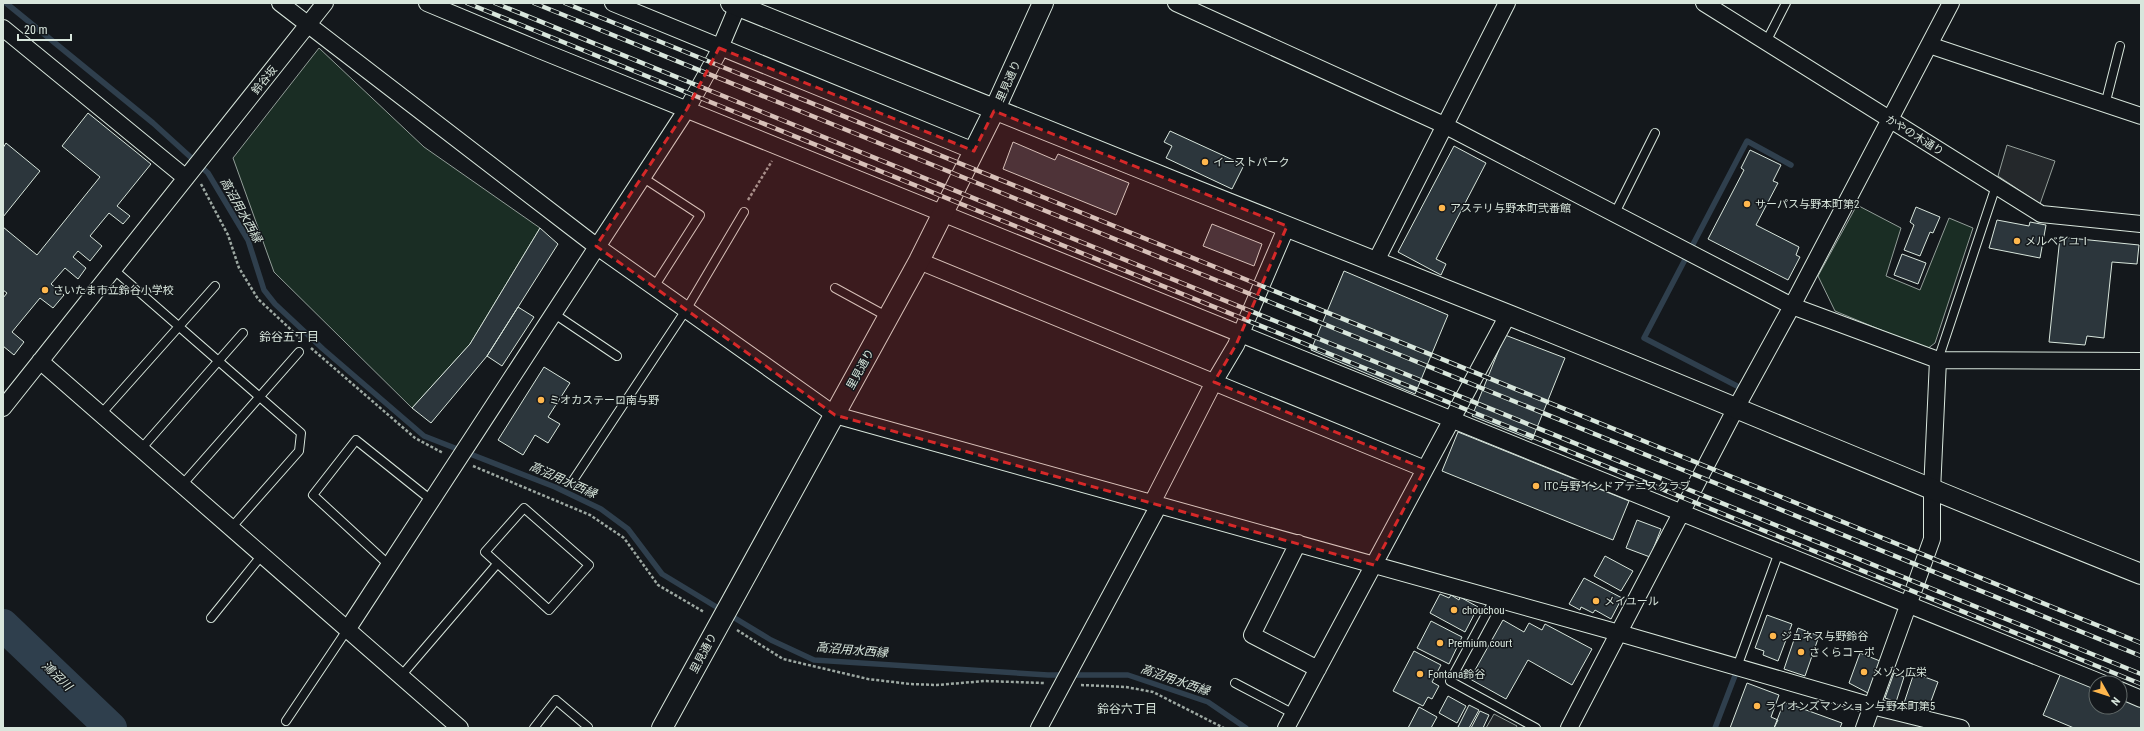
<svg xmlns="http://www.w3.org/2000/svg" width="2144" height="731" font-family="'Roboto Condensed','Noto Sans JP',sans-serif">
	<rect width="100%" height="100%" fill="#14181c"/>
	<!-- green -->
	<path fill="#1a2d24" stroke="#939e99" d="M319,48L424,147L540,228L470,344L412,408L274,272L233,158Z
		M1857,205L1901,228L1886,276L1920,290L1949,218L1973,228L1935,343L1927,349L1835,311L1818,276Z"/>
	<!-- parking -->
	<path fill="#24282b" stroke="#939e99" d="M2007,145L2055,161L2040,204L1998,176Z
		M1494,714L1517,726L1516,728H1486Z
		M1877,715L1933,728H1870Z"/>
	<g fill="none" stroke-linecap="round" stroke-linejoin="round">
		<!-- stream -->
		<path stroke="#2f3f4d" stroke-width="5.5" d="M6,3L153,123L208,173L248,240L264,290L275,304L323,349L424,436L555,487L601,509L628,529L662,574L771,640L814,660L1048,675H1128L1208,702L1246,728
			M1737,386L1644,338L1747,141L1791,165
			M1715,728L1736,673"/>
		<!-- river -->
		<path stroke="#2f3f4d" stroke-width="32" d="M3,625L111,728"/>
	</g>
	<!-- building -->
	<path fill="#2c363c" stroke="#d8e6dc" d="M88,113L151,164L117,206L130,216L123,224L109,213L90,236L102,246L90,261L78,251L73,257L86,268L78,279L65,268L51,284L64,295L53,308L40,298L12,332L24,342L14,355L3,346V298L7,293L3,290V227L37,255L100,177L62,146Z
		M1170,131L1244,165L1232,189L1166,158L1172,146L1164,142Z
		M1013,142L1055,160L1058,154L1129,183L1116,215L1003,169Z
		M6,143L40,171L3,217V148Z
		M1454,146L1486,163L1436,259L1446,264L1441,275L1398,252Z
		M1750,150L1781,165L1773,181L1778,183L1756,225L1799,247L1796,255L1800,257L1788,280L1708,239L1744,170L1741,168Z
		M1916,207L1940,217L1933,233L1930,232L1920,256L1904,250L1914,225L1910,222Z
		M1997,220L2029,226L2030,222L2046,225L2040,258L1989,248Z
		M1212,224L1262,244L1254,266L1203,246Z
		M540,228L558,244L487,356L431,423L412,408L470,344Z
		M2060,237L2139,245L2137,264L2112,262L2104,338L2087,336L2085,345L2049,342Z
		M1902,254L1926,263L1918,284L1894,275Z
		M1344,271L1448,315L1415,394L1311,350Z
		M518,307L534,317L502,366L487,356Z
		M1505,335L1565,358L1532,440L1472,416Z
		M544,367L570,383L548,417L560,424L548,443L535,435L523,455L498,440Z
		M1458,432L1629,501L1613,540L1442,471Z
		M1637,520L1661,529L1650,557L1626,548Z
		M1605,556L1633,571L1621,591L1594,576Z
		M1584,578L1622,598L1611,619L1595,610L1593,613L1581,607L1580,610L1569,604Z
		M1440,594L1449,598L1451,595L1459,600L1460,597L1478,607L1465,632L1430,613Z
		M1767,615L1792,624L1778,661L1763,655L1764,651L1755,648Z
		M1503,620L1524,632L1529,623L1542,630L1545,624L1592,649L1572,685L1528,660L1506,699L1470,679Z
		M1431,621L1462,637L1449,664L1417,648Z
		M1798,628L1819,636L1805,676L1784,669Z
		M1414,651L1441,665L1432,682L1439,686L1432,699L1428,697L1423,706L1393,691Z
		M1860,653L1880,661L1868,693L1849,683Z
		M1894,673L1904,677L1896,702L1885,698Z
		M1914,673L1938,682L1927,712L1904,703Z
		M2061,673L2096,688V707H2120V698L2141,707V728H2074L2043,715Z
		M1747,683L1779,695L1771,717L1778,720L1774,728H1730Z
		M1448,696L1466,706L1457,723L1439,713Z
		M1784,702L1842,723L1840,728H1774Z
		M1469,705L1479,710L1469,728H1460L1458,727Z
		M1419,707L1437,717L1431,728H1408Z
		M1480,711L1489,715L1483,728H1471Z"/>
	<g fill="none" stroke-linecap="round" stroke-linejoin="round">
		<defs>
			<path id="service" d="M1766,42L1786,3
				M2105,105L2120,46
				M642,177L700,215L654,287
				M1615,213L1655,133
				M113,269L301,433L299,451L231,528
				M835,288L888,317
				M553,313L617,356
				M1938,360L1996,186
				M101,414L215,286
				M141,449L243,333
				M572,482L686,310L744,212
				M182,485L299,352
				M524,508L589,565L549,610L485,552Z
				M389,565L313,495L356,440L431,500
				M1495,598L1450,681L1536,728
				M211,618L262,555
				M1737,667L1779,552
				M401,676L497,564
				M1235,683L1294,714
				M286,721L347,630
				M534,728L556,700L588,727L587,728"/>
			<path id="minor" d="M280,3L596,246L835,415L1619,633L1872,706L1961,728
				M427,3L542,51L2102,683
				M613,3L974,151
				M1176,3L1444,125L1792,306L1938,360L2141,361
				M1704,3L2041,214L2141,224
				M3,28L186,178
				M1929,45L2141,116
				M919,261L1425,469
				M1375,263L1507,3
				M40,361L460,728
				M3,408L325,3
				M1152,503L1214,382L1236,345L1287,226
				M1298,543L1252,635L1318,669
				M347,630L687,109L717,55L739,3
				M2120,690L2141,699
				M1039,728L1159,505
				M1286,728L1508,315
				M1569,728L1736,408L1792,306L1951,3
				M1864,728L1932,539V491L1938,360"/>
			<path id="tertiary" d="M731,3C990,109 1251,212 1511,316C1722,401 1930,490 2141,574
				M662,728L919,261L994,111L1043,3"/>
		</defs>
		<!-- service casing -->
		<use href="#service" stroke="#d8e6dc" stroke-width="10"/>
		<!-- minor casing -->
		<use href="#minor" stroke="#d8e6dc" stroke-width="18"/>
		<!-- tertiary casing -->
		<use href="#tertiary" stroke="#d8e6dc" stroke-width="22"/>
		<!-- path -->
		<path stroke="#9da8a2" stroke-width="2.5" stroke-dasharray="3 2" stroke-linecap="butt" d="M201,184L228,235L239,268L258,299L300,338
			M748,200L772,161
			M311,348L415,438L443,453
			M473,466L590,515L624,538L658,585L704,612
			M737,630L783,659L868,679L910,684L937,685L985,681L1044,683
			M1081,685L1126,687L1153,692L1224,728"/>
		<!-- service -->
		<use href="#service" stroke="#14181c" stroke-width="8"/>
		<!-- minor -->
		<use href="#minor" stroke="#14181c" stroke-width="16"/>
		<!-- tertiary -->
		<use href="#tertiary" stroke="#14181c" stroke-width="20"/>
		<defs>
			<path id="rail" d="M467,3L2141,684
				M495,3L2141,674
				M534,3L2141,656
				M565,3L2141,643"/>
		</defs>
		<!-- rail casing -->
		<use href="#rail" stroke="#d8e6dc" stroke-width="4.5"/>
		<!-- rail -->
		<use href="#rail" stroke="#14181c" stroke-width="3" stroke-dasharray="9" stroke-linecap="butt"/>
	</g>
	<!-- marked area -->
	<path fill="#d62828" fill-opacity="0.2" stroke="#d62828" stroke-width="3" stroke-dasharray="8 5" stroke-linejoin="round" d="M719,48L974,151L994,111L1287,226L1236,345L1214,382L1425,469L1374,565L835,415L596,246L687,109Z"/>
	<!-- markers -->
	<g fill="#ffb74d" stroke="#14181c" stroke-width="1.5">
		<circle cx="1205" cy="162" r="4"/>
		<circle cx="1747" cy="204" r="4"/>
		<circle cx="1442" cy="208" r="4"/>
		<circle cx="2017" cy="241" r="4"/>
		<circle cx="45" cy="290" r="4"/>
		<circle cx="541" cy="400" r="4"/>
		<circle cx="1536" cy="486" r="4"/>
		<circle cx="1596" cy="601" r="4"/>
		<circle cx="1454" cy="610" r="4"/>
		<circle cx="1773" cy="636" r="4"/>
		<circle cx="1440" cy="643" r="4"/>
		<circle cx="1801" cy="652" r="4"/>
		<circle cx="1864" cy="672" r="4"/>
		<circle cx="1420" cy="674" r="4"/>
		<circle cx="1757" cy="706" r="4"/>
	</g>
	<g text-anchor="middle" stroke-width="3" stroke-linejoin="round" paint-order="stroke">
		<!-- street labels -->
		<g font-size="11" fill="#d8e6dc" stroke="#14181c">
			<text transform="translate(264 80) rotate(-51)" y="4">鈴谷坂</text>
			<text transform="translate(1008 81) rotate(-66)" y="4">里見通り</text>
			<text transform="translate(1915 135) rotate(32)" y="4">かやの木通り</text>
			<text transform="translate(860 369) rotate(-61)" y="4">里見通り</text>
			<text transform="translate(703 653) rotate(-62)" y="4">里見通り</text>
		</g>
		<!-- poi labels -->
		<g font-size="11" fill="#d8e6dc" stroke="#14181c" text-anchor="start">
			<text x="1213" y="166">イーストパーク</text>
			<text x="1755" y="208">サーパス与野本町第2</text>
			<text x="1450" y="212">アステリ与野本町弐番館</text>
			<text x="2025" y="245">メルベイユⅠ</text>
			<text x="53" y="294">さいたま市立鈴谷小学校</text>
			<text x="549" y="404">ミオカステーロ南与野</text>
			<text x="1544" y="490">ITC与野インドアテニスクラブ</text>
			<text x="1604" y="605">メイユール</text>
			<text x="1462" y="614">chouchou</text>
			<text x="1781" y="640">ジュネス与野鈴谷</text>
			<text x="1448" y="647">Premium court</text>
			<text x="1809" y="656">さくらコーポ</text>
			<text x="1872" y="676">メゾン広栄</text>
			<text x="1428" y="678">Fontana鈴谷</text>
			<text x="1765" y="710">ライオンズマンション与野本町第5</text>
		</g>
		<!-- water labels -->
		<g font-size="12" font-style="italic" fill="#d8e6dc" stroke="#14181c">
			<text transform="translate(241 210) rotate(61)" y="4">高沼用水西縁</text>
			<text transform="translate(563 480) rotate(24)" y="4">高沼用水西縁</text>
			<text transform="translate(852 650) rotate(5)" y="4">高沼用水西縁</text>
			<text transform="translate(57 676) rotate(44)" y="4">鴻沼川</text>
			<text transform="translate(1175 680) rotate(19)" y="4">高沼用水西縁</text>
		</g>
		<!-- neighbourhood labels -->
		<g font-size="12" fill="#d8e6dc" stroke="#14181c">
			<text x="289" y="341">鈴谷五丁目</text>
			<text x="1127" y="713">鈴谷六丁目</text>
		</g>
	</g>
	<!-- border -->
	<rect width="2144" height="731" fill="none" stroke="#d8e6dc" stroke-width="8"/>
	<!-- north arrow -->
	<g transform="translate(2108 695) rotate(129)"><circle r="19" fill="#14181c" stroke="#626a69"/>
	<path d="M0-3L7 15L0 10L-7 15Z" fill="#ffb74d"/>
	<text y="-6" font-size="11" font-weight="bold" text-anchor="middle" fill="#d8e6dc">N</text>
	</g>
	<!-- scale -->
	<path d="M18 34v6h53v-6" fill="none" stroke="#d8e6dc" stroke-width="2"/>
	<text x="24" y="34" font-size="12" fill="#d8e6dc" stroke="#14181c" stroke-width="3" paint-order="stroke">20 m</text>
</svg>
